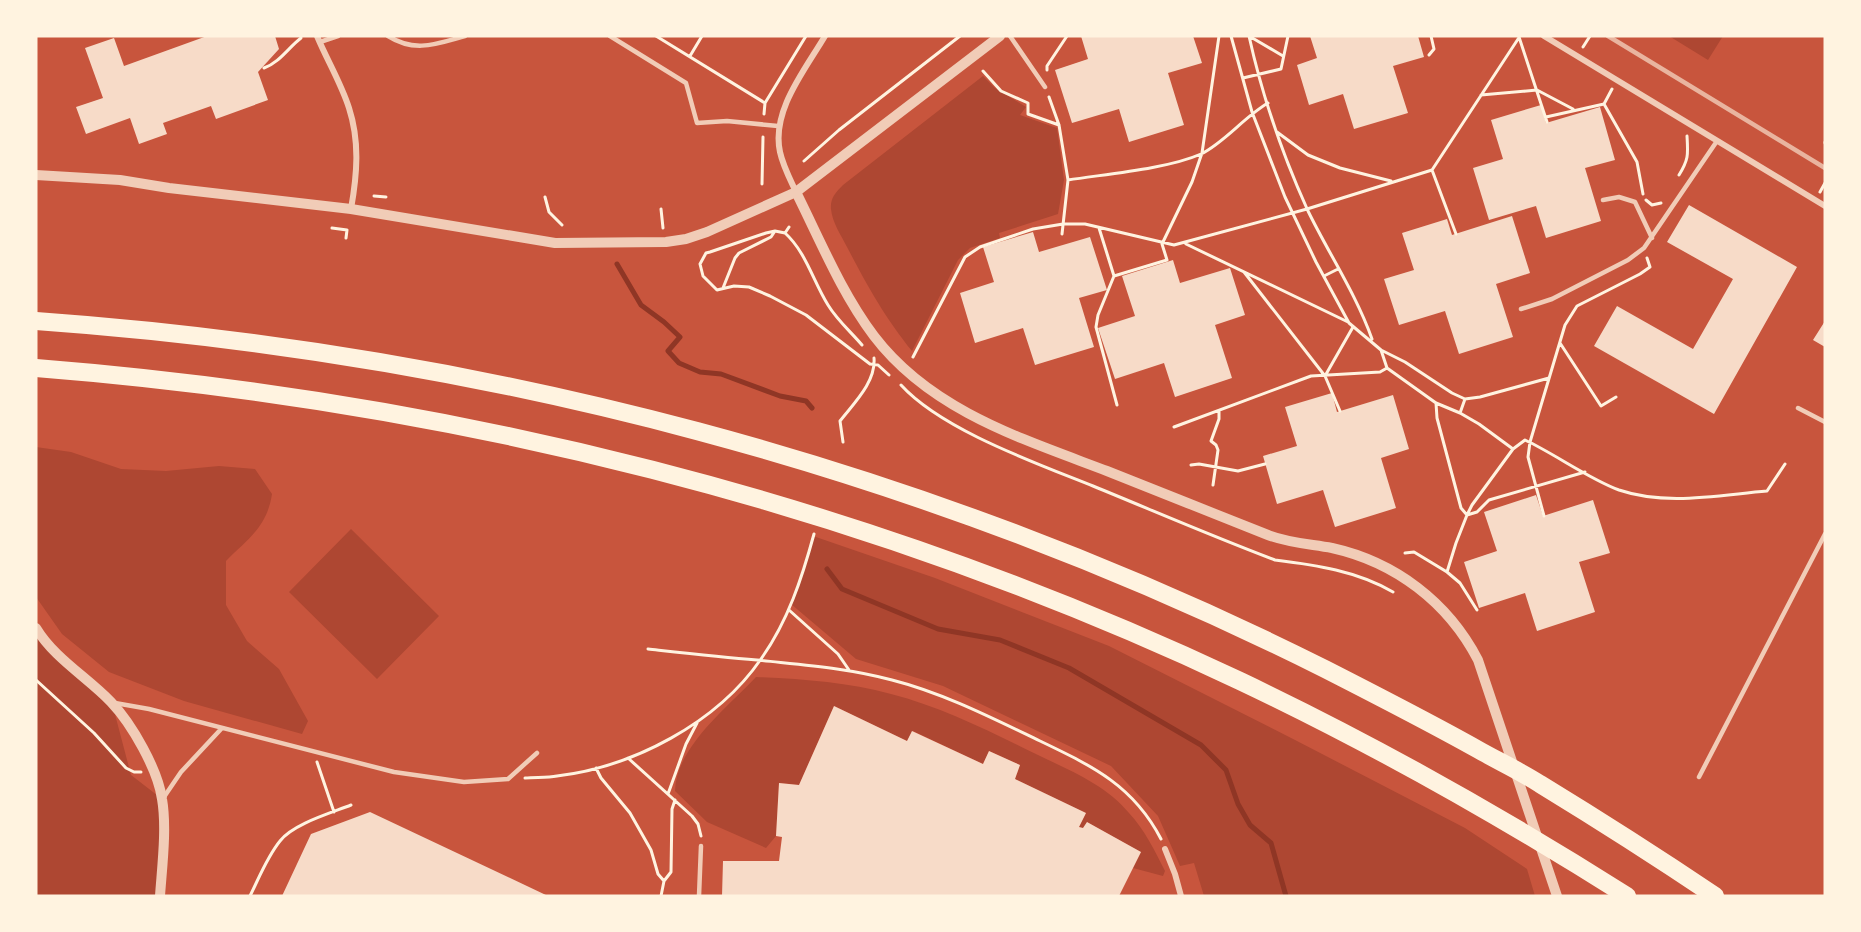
<svg xmlns="http://www.w3.org/2000/svg" width="1861" height="932" font-family="Rubik,sans-serif">
	<rect width="100%" height="100%" fill="#c8553d"/>
	<!-- green -->
	<path fill="#ae4732" d="M1669,36H1723L1708,60Z
		M983,76L995,88L1026,107L1020,115L1057,128L1064,180L1058,214L999,233L1000,238L970,248L958,260L912,351C884,316 868,287 847,247C841,235 832,222 831,209C830,198 836,192 843,185Z
		M36,447L71,452L121,469L166,471L219,466L255,469L272,494C267,527 248,539 226,561V605L247,641L279,669L308,721L302,734L184,701L109,672L62,634L36,597Z
		M351,529L439,616L377,679L289,592Z
		M813,536L935,578L1109,646L1297,741L1465,828L1527,869L1535,896H1204L1194,863L1180,866L1158,816L1111,766L943,686L856,659L791,604Z
		M36,628L112,703L131,775L162,799L160,896H36Z
		M756,677C802,679 847,682 891,694C942,707 991,732 1038,755C1069,770 1106,785 1129,813C1144,829 1155,851 1165,871L1163,876L1133,868L1141,852L1087,822L1083,828L1079,827L1086,813L1015,779L1020,765L989,751L983,764L913,731L907,741L834,706L799,785L779,783L776,836L766,848L707,822L675,791C676,747 728,707 756,677Z"/>
	<g fill="none" stroke-linecap="round" stroke-linejoin="round">
		<!-- stream -->
		<path stroke="#8f3625" stroke-width="5" d="M617,264L641,305L664,322L680,337L668,351L679,363L700,372L721,374L780,396L806,401L812,408
			M827,569L842,589L938,629L1000,640L1069,668L1201,745L1226,770L1238,804L1250,825L1271,843L1286,896"/>
	</g>
	<!-- building -->
	<path fill="#f7dbc8" d="M207,36H275L279,49L258,72L268,100L216,119L211,106L163,123L167,134L139,144L130,118L86,134L76,107L103,98L85,48L114,38L124,66Z
		M1081,36H1193L1202,63L1168,73L1184,125L1129,142L1119,109L1072,123L1055,70L1088,59Z
		M1310,36H1418L1424,57L1393,66L1408,113L1354,129L1343,94L1309,105L1297,65L1317,58Z
		M1541,105L1546,123L1600,107L1615,160L1585,168L1601,221L1546,238L1536,206L1489,220L1473,168L1503,159L1491,120Z
		M1689,205L1797,267L1714,414L1594,346L1617,306L1693,349L1733,279L1667,242Z
		M1512,216L1530,273L1496,284L1513,337L1459,354L1445,311L1399,325L1384,279L1414,270L1402,233L1447,219L1452,235Z
		M1033,232L1039,252L1090,237L1107,290L1079,298L1094,347L1035,365L1023,328L975,343L960,293L994,282L983,247Z
		M1173,260L1180,283L1230,268L1245,315L1215,325L1232,378L1175,397L1164,363L1115,379L1098,328L1135,316L1122,276Z
		M1825,321V347L1813,340Z
		M1332,393L1337,412L1393,395L1409,449L1381,458L1396,508L1335,527L1323,490L1277,504L1263,456L1297,446L1285,407Z
		M1536,495L1543,516L1593,500L1610,553L1579,562L1595,612L1537,631L1525,593L1479,608L1464,562L1497,551L1484,512Z
		M834,706L907,741L912,731L983,764L989,751L1020,765L1015,779L1086,813L1079,827L1083,828L1087,822L1141,852L1119,896H722L723,861H779L782,837L776,836L779,783L799,785Z
		M370,812L548,896H282L311,834Z"/>
	<g fill="none" stroke-linecap="round" stroke-linejoin="round">
		<!-- path -->
		<path stroke="#fff3e0" stroke-width="3" d="M656,36L765,103
			M1231,36L1252,112L1285,197L1316,262L1349,323L1381,350L1387,368L1436,403L1460,413L1479,424L1513,449L1525,440C1555,454 1589,479 1619,490C1666,506 1719,495 1767,491L1785,464
			M1249,36C1262,95 1283,156 1308,211C1329,254 1356,294 1372,339
			M1249,36L1283,56
			M1519,37L1547,122
			M1583,47L1590,36
			M1429,55L1434,49L1431,36
			M690,56L702,36
			M264,68C279,63 289,47 301,38
			M1047,70V66L1067,36
			M983,71L1001,91L1028,103V114L1059,125
			M1243,78L1281,69L1288,36
			M1612,89L1604,104L1637,162L1643,194
			M1481,95L1537,90L1573,109
			M1049,97L1059,125L1068,180L1062,234
			M764,114L765,103L806,36
			M1546,117L1604,104
			M1277,132L1308,155L1340,168L1391,181
			M1825,142V143
			M804,161L839,130L960,36
			M1432,170L1456,234
			M1679,175C1689,159 1688,154 1687,136
			M1068,180C1106,174 1167,169 1201,154C1225,142 1244,117 1268,103
			M762,184L763,137
			M1820,192L1825,183
			M374,196L386,197
			M545,197L549,212L562,225
			M1646,200L1652,205L1661,203
			M661,209L663,228
			M789,227L785,233L775,231L766,233L710,252L706,253L700,264L703,276L717,290L734,286L749,287L770,296L806,315L870,364L878,365L889,375
			M332,228L347,230L346,238
			M1099,228L1114,276L1098,315L1096,327L1117,405
			M785,233C806,252 813,281 828,305C837,320 851,332 862,345
			M1186,244L1348,322
			M1244,272L1325,376L1340,411
			M1114,276L1167,260L1162,244L1192,182L1202,153L1219,36
			M1324,276L1338,269
			M723,288L735,258L739,253L771,237L775,231
			M1560,343L1601,406L1616,397
			M1381,350L1405,362L1452,393L1465,399L1480,397L1549,378
			M913,357L965,257L980,247L1033,229L1063,224H1085L1174,245L1307,209L1432,170L1520,36
			M1325,376L1353,327
			M901,385C942,430 1036,463 1093,486C1154,511 1214,537 1275,560C1316,565 1357,571 1393,592
			M1436,403L1437,418L1461,508L1467,515L1456,543L1447,572
			M1460,413L1465,399
			M1174,427L1311,376L1380,372L1387,368
			M843,442L840,421C854,403 876,382 874,358
			M1513,449L1472,505L1467,515L1477,512L1489,500L1585,472
			M1191,465L1199,464L1238,471L1265,464
			M1213,485L1218,450L1216,445L1211,441L1219,419V411
			M1544,516L1528,457L1530,442L1565,325L1577,306L1640,274L1650,267L1647,258
			M1405,553L1414,552L1447,572L1460,583L1477,610
			M789,610L838,654L849,670
			M648,649C685,653 721,657 757,660C803,665 848,668 892,680C943,693 992,718 1040,741C1092,766 1133,785 1161,839
			M36,680L94,733L126,768L134,772H141
			M628,758L692,816L698,824L701,836
			M317,762L334,812
			M596,768L601,778L630,813L651,850L658,874L664,881
			M525,778C536,777 547,778 557,776C633,767 717,723 761,659C788,621 802,578 814,534
			M668,794L686,744L697,723
			M250,896C259,878 267,857 280,841C293,824 331,813 351,805
			M661,896L664,881L671,872L672,809L675,800"/>
		<!-- service -->
		<path stroke="#f1ccb7" stroke-width="4.5" d="M388,36C415,53 436,44 465,36
			M610,36L686,83L697,123L727,121L778,126
			M1010,36L1045,87
			M320,42L338,36
			M1603,200L1619,197L1635,202L1652,238
			M1521,309L1552,299L1628,260L1644,248L1717,141
			M1798,408L1825,422
			M115,703L149,709L394,772L464,782L508,779L537,753
			M1699,777L1825,534
			M164,797L181,772L222,728
			M699,896L701,846"/>
		<!-- minor -->
		<path stroke="#f1ccb7" stroke-width="6" d="M317,36C327,60 341,83 349,108C360,142 357,175 351,209
			M1544,36L1825,206
			M796,192C790,179 783,166 780,152C771,111 805,70 825,36
			M1165,849L1175,874L1181,896"/>
		<!-- tertiary -->
		<path stroke="#f1ccb7" stroke-width="10" d="M36,175L120,180L169,188L351,209L555,243L666,242L686,239L707,232L796,192L1000,36
			M796,192C820,240 841,292 874,336C931,411 1023,439 1107,471C1161,492 1214,514 1268,535C1289,543 1310,544 1332,548C1395,562 1448,602 1478,660L1557,896
			M36,628C54,658 87,677 111,702C132,724 158,770 162,799C167,828 162,867 160,896"/>
		<!-- motorway -->
		<path stroke="#fff3e0" stroke-width="18" d="M36,321C486,353 921,467 1325,669C1376,695 1427,721 1477,749C1498,761 1520,771 1540,784C1599,820 1657,857 1715,896
			M36,368C453,401 861,502 1240,681C1373,744 1502,817 1627,896"/>
		<!-- rail -->
		<path stroke="#e9b49f" stroke-width="4.5" d="M1608,36L1825,168"/>
	</g>
	<!-- border -->
	<rect width="1861" height="932" fill="none" stroke="#fff3e0" stroke-width="75"/>
</svg>
